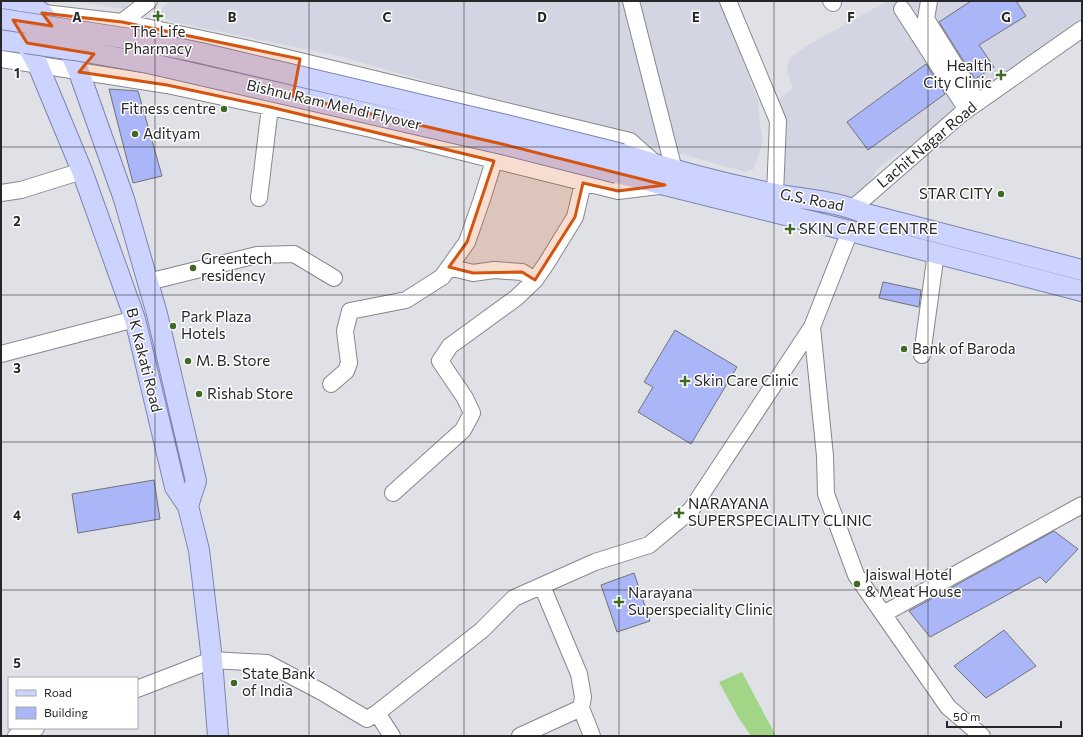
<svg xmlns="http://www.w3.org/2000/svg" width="1083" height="737" font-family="Commissioner,sans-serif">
	<rect width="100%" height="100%" fill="#e0e1e6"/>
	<!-- built -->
	<path fill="#d3d6e2" d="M74,1H131L124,9Z
		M173,1H720L758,101L760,125L763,141L754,169L745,172L334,55L173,22L159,15L163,6Z
		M887,1H1082V24L878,168L863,193L855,202L782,184L777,100L793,88L787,72L789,58L805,47Z"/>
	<!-- green -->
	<path fill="#a3d586" d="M742,672L776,736H751L738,717L719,682Z"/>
	<!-- building -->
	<path fill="#abb6f8" stroke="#717277" d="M971,1H1016L1026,16L979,45L994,67L975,79L939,22Z
		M926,64L945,94L868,150L847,122Z
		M109,89L138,91L162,176L133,183Z
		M883,282L921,290L919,307L879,298Z
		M675,330L737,367L691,444L638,412L653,387L644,382Z
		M154,480L160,519L78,533L72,494Z
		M1054,531L1078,549L1046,583L1040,577L930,637L909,611Z
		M634,573L650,621L617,632L601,585Z
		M1004,630L1036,666L986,698L954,666Z"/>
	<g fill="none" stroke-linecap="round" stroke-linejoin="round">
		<defs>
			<path id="minor" d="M631,1L674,170
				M728,1L778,121L775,194
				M831,1L833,3
				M929,1L926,19L978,102
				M1,8L122,22L263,52L630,141L656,164
				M902,9L967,110
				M117,28L122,22L149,1
				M1,59L167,85L270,107L371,129L618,191L659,186
				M1,193L21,190L82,171
				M259,198L270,107
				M853,208L961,114L1082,29
				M449,267L473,273L494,270L522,272L535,280
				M148,282L257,255L294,254L334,278
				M812,327L825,456L826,494L856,575L948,707L982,736
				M1,354L135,319
				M922,355L936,253
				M331,384L346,371L349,363L345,331L350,311L406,300L442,277L467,242L482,199L494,161
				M393,493L463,430L472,413L465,398L440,361L450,346L516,298L535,280L546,264L575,217L583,183
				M883,614L1082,505
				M137,689L212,660L267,663L322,692L367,719L377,713L482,630L514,598L595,562L649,545L691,510L812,327L850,231
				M581,708L592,736
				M377,713L392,736
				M16,736L36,728
				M520,736L581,708L583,697L579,674L542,586"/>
			<path id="major" d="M6,1V8L38,65L82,171L135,319L175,487L188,506L199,550L212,660L218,736
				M24,1L42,13L67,46L79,72L124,199L157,314L196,481L188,506
				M1,40L26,43
				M622,154C672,170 724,184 776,194C806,200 838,201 866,214L1082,270
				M617,173L850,231L1082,291"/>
		</defs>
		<!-- minor casing -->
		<use href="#minor" stroke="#86878c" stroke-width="18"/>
		<!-- major casing -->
		<use href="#major" stroke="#7c84b3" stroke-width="22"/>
		<!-- minor -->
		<use href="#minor" stroke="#fff" stroke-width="16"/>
		<!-- major -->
		<use href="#major" stroke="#ccd3fe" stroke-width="20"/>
		<defs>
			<path id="major-bridge" d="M1,19L137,40L201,53L506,125L622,154
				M26,43L74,50L148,63L502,144L617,173"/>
		</defs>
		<!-- major-bridge casing -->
		<use href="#major-bridge" stroke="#7c84b3" stroke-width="22" stroke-linecap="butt"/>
		<!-- major-bridge -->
		<use href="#major-bridge" stroke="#ccd3fe" stroke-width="20"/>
	</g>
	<!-- marked area -->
	<path fill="#d5540f" fill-opacity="0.2" stroke="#d5540f" stroke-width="3" stroke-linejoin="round" d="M42,13L122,22L300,59L293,96L502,144L665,185L618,191L583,183L575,217L535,280L522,272L473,273L449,267L467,242L494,161L270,107L167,85L79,72L94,54L27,43L13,20L52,26Z"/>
	<!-- grid -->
	<path fill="none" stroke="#272729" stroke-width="1" stroke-opacity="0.55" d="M155,1V736M309,1V736M464,1V736M619,1V736M774,1V736M928,1V736M1,147H1082M1,295H1082M1,442H1082M1,590H1082"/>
	<!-- markers -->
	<g fill="#406925" stroke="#fff" stroke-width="1.5">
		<path d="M156 10h4v4h4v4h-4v4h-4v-4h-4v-4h4z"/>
		<path d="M999 69h4v4h4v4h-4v4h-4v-4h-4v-4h4z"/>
		<circle cx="224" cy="109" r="4"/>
		<circle cx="135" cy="134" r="4"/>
		<circle cx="1001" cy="194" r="4"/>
		<path d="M788 223h4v4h4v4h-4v4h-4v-4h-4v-4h4z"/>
		<circle cx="193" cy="268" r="4"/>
		<circle cx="173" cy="326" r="4"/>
		<circle cx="904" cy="349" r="4"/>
		<circle cx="188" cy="361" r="4"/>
		<path d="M683 375h4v4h4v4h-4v4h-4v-4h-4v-4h4z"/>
		<circle cx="199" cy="394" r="4"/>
		<path d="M677 507h4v4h4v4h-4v4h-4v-4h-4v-4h4z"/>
		<circle cx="857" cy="584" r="4"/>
		<path d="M617 596h4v4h4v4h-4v4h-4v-4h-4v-4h4z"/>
		<circle cx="234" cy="683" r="4"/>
	</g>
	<g text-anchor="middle" stroke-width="3" stroke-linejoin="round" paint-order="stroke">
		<!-- poi labels -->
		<g font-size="15" fill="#272729" stroke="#fff" text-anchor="start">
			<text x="158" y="37" text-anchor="middle">The Life<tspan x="158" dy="17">Pharmacy</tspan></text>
			<text x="992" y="71" text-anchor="end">Health<tspan x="992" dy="17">City Clinic</tspan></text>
			<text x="216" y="114" text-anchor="end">Fitness centre</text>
			<text x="143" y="139">Adityam</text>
			<text x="993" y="199" text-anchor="end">STAR CITY</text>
			<text x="799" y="234">SKIN CARE CENTRE</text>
			<text x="201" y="264">Greentech<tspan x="201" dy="17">residency</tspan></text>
			<text x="181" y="322">Park Plaza<tspan x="181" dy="17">Hotels</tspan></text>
			<text x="912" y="354">Bank of Baroda</text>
			<text x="196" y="366">M. B. Store</text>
			<text x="694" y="386">Skin Care Clinic</text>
			<text x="207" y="399">Rishab Store</text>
			<text x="688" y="509">NARAYANA<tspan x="688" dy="17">SUPERSPECIALITY CLINIC</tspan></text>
			<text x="865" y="580">Jaiswal Hotel<tspan x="865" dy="17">&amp; Meat House</tspan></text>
			<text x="628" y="598">Narayana<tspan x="628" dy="17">Superspeciality Clinic</tspan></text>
			<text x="242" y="679">State Bank<tspan x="242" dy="17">of India</tspan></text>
		</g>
		<!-- street labels -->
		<g font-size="15" fill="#272729" stroke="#fff">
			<text transform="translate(334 105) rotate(13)" y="5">Bishnu Ram Mehdi Flyover</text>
			<text transform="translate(927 145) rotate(-40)" y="5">Lachit Nagar Road</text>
			<text transform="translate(812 200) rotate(11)" y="5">G.S. Road</text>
			<text transform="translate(144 360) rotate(76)" y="5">B K Kakati Road</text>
		</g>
	</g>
	<g font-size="13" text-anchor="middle" font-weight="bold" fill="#272729" stroke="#fff" stroke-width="3" stroke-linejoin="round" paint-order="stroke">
		<text x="77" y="22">A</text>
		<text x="232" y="22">B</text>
		<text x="387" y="22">C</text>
		<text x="542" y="22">D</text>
		<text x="696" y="22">E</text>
		<text x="851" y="22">F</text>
		<text x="1006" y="22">G</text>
		<text x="17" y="78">1</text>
		<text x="17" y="226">2</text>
		<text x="17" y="373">3</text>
		<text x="17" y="520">4</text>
		<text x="17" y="668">5</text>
	</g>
	<!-- border -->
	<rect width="1083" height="737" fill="none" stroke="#272729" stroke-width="4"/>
	<!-- legend -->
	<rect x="8" y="677" width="130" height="52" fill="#ffffff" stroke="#a9a9a9"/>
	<rect x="16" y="690" width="20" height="6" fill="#ccd3fe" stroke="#a9a9a9"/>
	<text x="44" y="697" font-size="12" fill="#272729">Road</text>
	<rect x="16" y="707" width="20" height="12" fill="#abb6f8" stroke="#a9a9a9"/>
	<text x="44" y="717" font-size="12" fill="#272729">Building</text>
	<!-- scale -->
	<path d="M947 721v6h114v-6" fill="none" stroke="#272729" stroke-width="2"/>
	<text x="953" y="721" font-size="12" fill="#272729" stroke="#ffffff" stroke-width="3" paint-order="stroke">50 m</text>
</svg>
